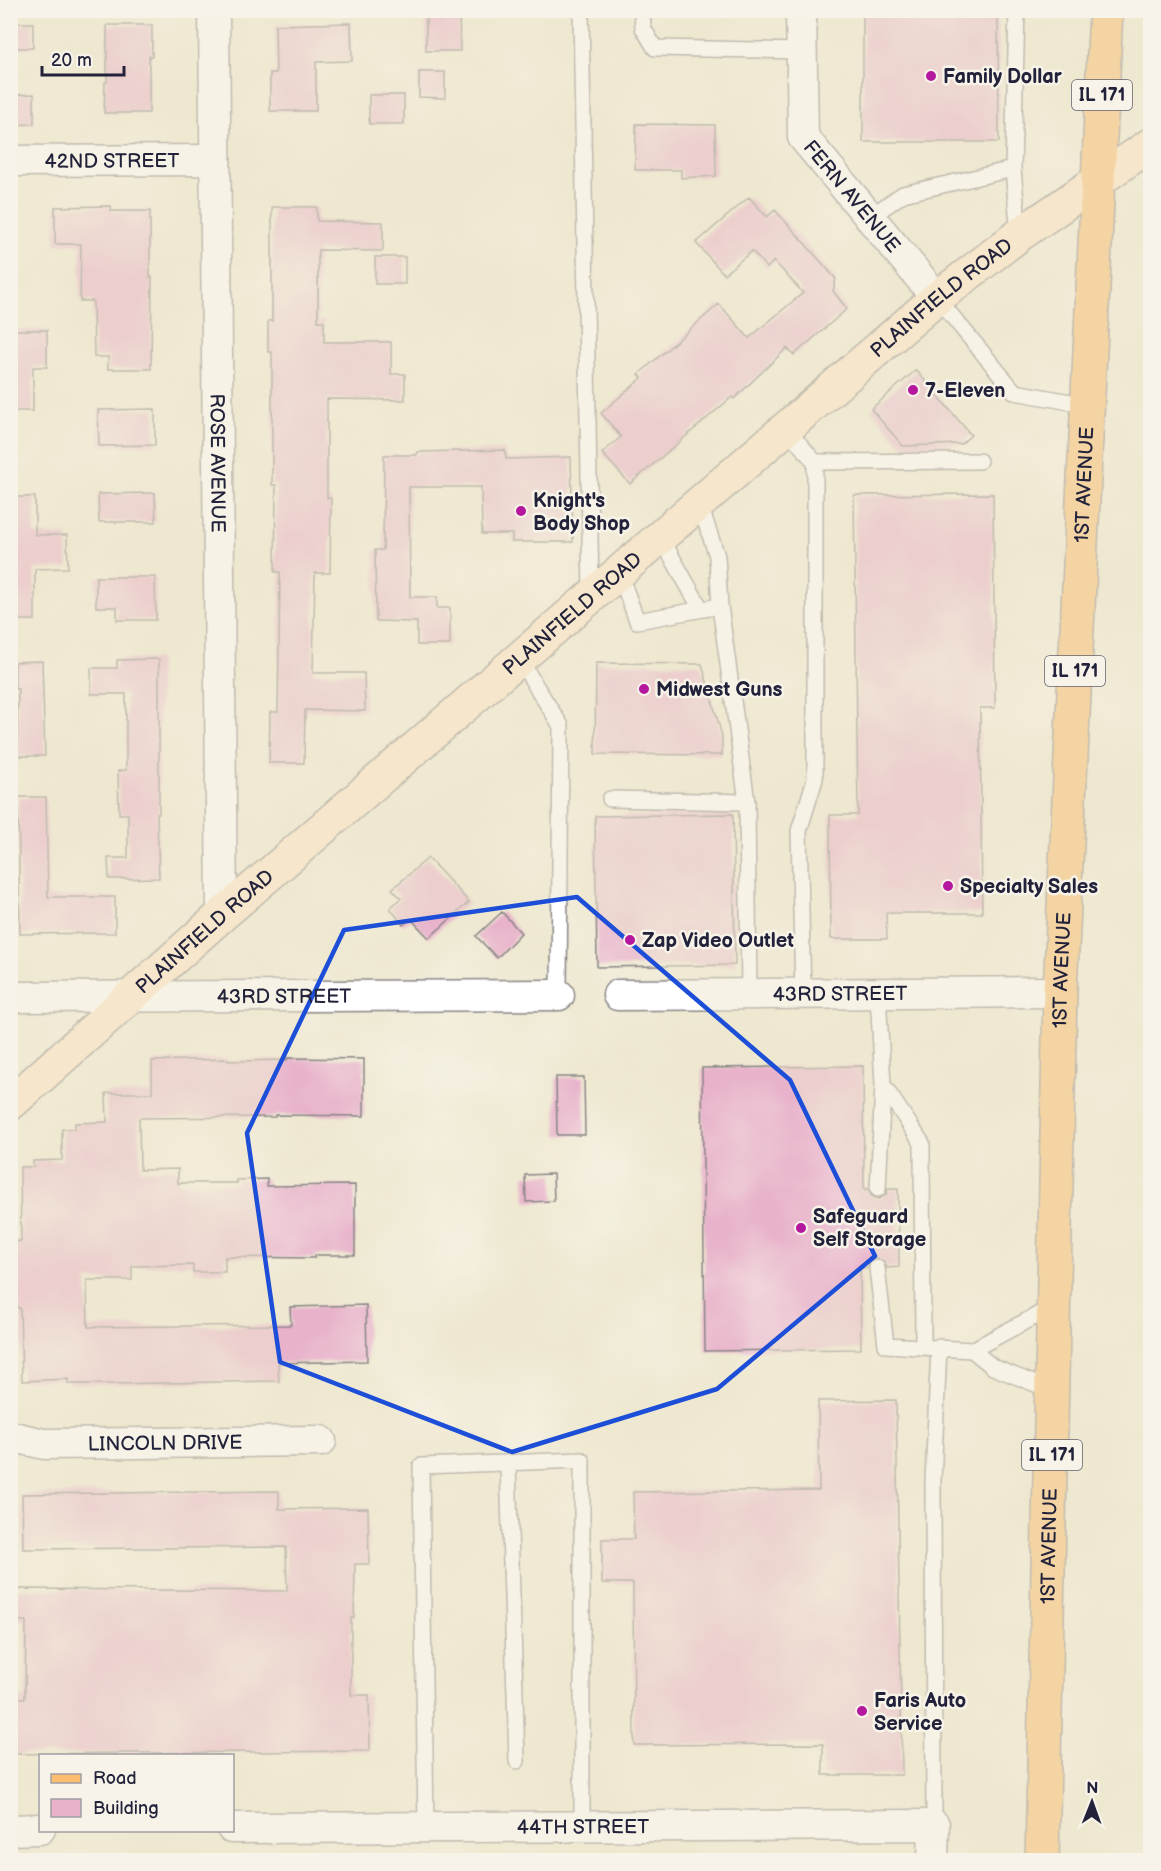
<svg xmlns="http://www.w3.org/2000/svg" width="1161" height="1871" font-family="'Balsamiq Sans',sans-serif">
	<rect width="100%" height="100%" fill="#f7f3e8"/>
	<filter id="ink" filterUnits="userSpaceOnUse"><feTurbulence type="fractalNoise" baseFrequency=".0167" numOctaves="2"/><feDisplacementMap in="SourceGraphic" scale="12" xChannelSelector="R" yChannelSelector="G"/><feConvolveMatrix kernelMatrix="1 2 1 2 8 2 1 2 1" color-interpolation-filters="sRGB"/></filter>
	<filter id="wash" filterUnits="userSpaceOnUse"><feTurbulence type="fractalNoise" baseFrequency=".008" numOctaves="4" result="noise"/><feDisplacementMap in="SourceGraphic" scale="24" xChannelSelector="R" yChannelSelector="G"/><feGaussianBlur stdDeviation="1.35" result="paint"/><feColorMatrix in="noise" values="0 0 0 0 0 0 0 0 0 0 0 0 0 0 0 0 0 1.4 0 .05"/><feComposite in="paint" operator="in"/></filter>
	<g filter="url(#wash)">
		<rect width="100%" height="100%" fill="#eee8d0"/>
		<g id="blocks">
			<!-- building -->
			<path fill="#e8b2cb" d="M426,10H459L460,51H426Z
				M863,10H998L999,142H863Z
				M10,23H33V48H10Z
				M351,23L352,61L316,62V111H270V73H276L275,25Z
				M107,25H152V56H149V113H104L105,82H107Z
				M419,72H445V98L419,97Z
				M34,94V124L10,125V95Z
				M369,95H404V124H369Z
				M636,124L715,125L716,176L681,178V170H635Z
				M749,197L767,217L775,210L801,239L836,279L833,291L847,309L794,355L787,348L734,399L732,397L630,484L602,453L621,437L601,413L642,378L639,374L719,304L749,338L803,293L774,261L767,268L752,251L724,274L696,243Z
				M111,206V211H150V277H152L151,369H108V357H94L93,301H80L81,244H55V207Z
				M272,207H317V221L383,222V251L318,250V321H324V342H391V374H405V400L327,399V498H331L330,573H315L313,673H364L365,711L305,710L304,763H269L270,712H278L280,572H275L276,485H272V352H268V321H272Z
				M375,257H405V284H375Z
				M11,330H47V367H33V411H10Z
				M916,370L971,435L961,444L903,446L871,409Z
				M155,409V445L99,446L98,410Z
				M505,450L506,459L571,457L573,542H512V534H482L481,487H409L410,597H437V608H450V645H417V622L376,621L375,550H383L384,455H417V452Z
				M155,493L156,522H99L98,494Z
				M993,494L995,708H980L982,913H886L887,939H831L830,815H858L854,495Z
				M10,497H35V535H67L68,568L35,569V620H10Z
				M96,577H155L156,620H117V607H96Z
				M159,659V814H157L159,878L109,879L108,858H128V814H119L118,771L126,770V694H91V668H117V660Z
				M42,661L45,756H17L18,689H15V662Z
				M596,663L702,664L722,736V755L595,754Z
				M18,797H46L48,897H115V933L20,934Z
				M733,814L735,965L597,967L595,816Z
				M428,858L469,902L429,938L411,919L403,925L390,908L401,898L392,889Z
				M502,912L521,933L497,958L476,936Z
				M287,1058L364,1059V1116L275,1115V1117L139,1118L140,1170L178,1169V1183H237V1180L267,1179V1186L355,1185V1255H315V1258L225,1257V1272H193V1265L132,1266V1280H87L88,1327L291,1325L290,1307L366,1305L367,1361L278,1363L279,1381L111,1384H68V1379L22,1381L20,1308L14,1307L18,1280L12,1242L21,1241L20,1167H33V1161L62,1160V1129H75V1123L107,1122L106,1093H152V1061L228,1059V1061L287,1060Z
				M863,1066L864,1189H868L872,1197L878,1199L886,1195L888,1189H898L899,1267L887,1268L884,1262L876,1258L871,1261L867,1268H860L861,1349L705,1351L702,1068Z
				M556,1077H584L585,1135H557Z
				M553,1174L554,1201L526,1202L525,1175Z
				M896,1400L902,1775H823V1744L634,1745L633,1583H602V1539H634L633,1492L819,1490L818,1401Z
				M279,1491V1509L368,1508L369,1564H355L354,1618H351V1695H369L370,1751L10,1754V1698H25L26,1621H17V1589L287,1591L286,1547L23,1549L22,1494Z"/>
		</g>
	</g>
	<g filter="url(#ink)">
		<use href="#blocks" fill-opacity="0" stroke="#888586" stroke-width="1.5"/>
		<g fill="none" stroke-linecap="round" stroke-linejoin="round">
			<defs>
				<path id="lane" d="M581,10L591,595
					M642,10L643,28L655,48L802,51
					M1017,10L1013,169L1019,235
					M870,217L903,194L1013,169
					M937,298L1015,392L1087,405
					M785,427L815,462V779L799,831L803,994
					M815,462L979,461
					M660,536L701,609
					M619,572L637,621L720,606L717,556L699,502
					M720,606L747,802L749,994
					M519,659L561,726L559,995
					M610,799L747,802
					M878,993L883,1085L922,1143L923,1346
					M878,1189L883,1085
					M877,1268L886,1345L972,1350L1054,1306
					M972,1350L993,1367L1053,1391
					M508,1463L517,1761
					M934,1825L933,1481L939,1347
					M426,1827L421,1466L582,1460V1827"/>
				<g id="street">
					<path id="s1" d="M214,10L222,915"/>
					<path id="s2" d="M801,10L803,137L937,298"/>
					<path id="s3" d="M10,161L215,160"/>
					<path id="s4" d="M618,995L1060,992"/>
					<path id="s5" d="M10,997L559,995"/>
					<path id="s6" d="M10,1436L44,1444L321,1441"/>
					<path id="s7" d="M232,1828L934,1825L933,1860"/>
					<path d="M10,1830L40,1829"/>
				</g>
				<g id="secondary">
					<path id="s8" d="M10,1104L222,915L937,298L1019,235L1150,145"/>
				</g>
				<g id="primary">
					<path id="s9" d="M1042,1860L1060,992L1106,10"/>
				</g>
			</defs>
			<!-- lane casing -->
			<use href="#lane" stroke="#888586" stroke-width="18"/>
			<!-- street casing -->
			<use href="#street" stroke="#888586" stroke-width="33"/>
			<!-- secondary casing -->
			<use href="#secondary" stroke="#888586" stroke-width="36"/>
			<!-- primary casing -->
			<use href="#primary" stroke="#888586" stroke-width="36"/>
			<!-- lane -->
			<use href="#lane" stroke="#fff" stroke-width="15"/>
			<!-- street -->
			<use href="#street" stroke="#fff" stroke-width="30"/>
			<!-- secondary -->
			<use href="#secondary" stroke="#fee5c5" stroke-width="33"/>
			<!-- primary -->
			<use href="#primary" stroke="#fcbd6f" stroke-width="33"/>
		</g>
	</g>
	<!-- marked area -->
	<path d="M0 0H1161V1871H0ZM577,897L790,1080L875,1256L717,1389L512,1452L280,1362L247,1133L344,930Z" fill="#eee8d0" fill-opacity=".55" fill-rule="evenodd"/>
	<path fill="none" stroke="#1d4ed8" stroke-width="4.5" stroke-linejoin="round" d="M577,897L790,1080L875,1256L717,1389L512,1452L280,1362L247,1133L344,930Z"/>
	<!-- markers -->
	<g fill="#b5179e" stroke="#f7f3e8" stroke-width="2">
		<circle cx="931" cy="76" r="6"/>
		<circle cx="913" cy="390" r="6"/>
		<circle cx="521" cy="511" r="6"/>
		<circle cx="644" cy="689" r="6"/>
		<circle cx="948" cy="886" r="6"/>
		<circle cx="630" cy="940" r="6"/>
		<circle cx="801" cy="1228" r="6"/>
		<circle cx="862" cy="1711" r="6"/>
	</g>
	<g text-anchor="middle" stroke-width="5" stroke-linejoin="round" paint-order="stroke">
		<!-- shield labels -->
		<g fill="#f7f3e8" stroke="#62616f" stroke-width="1.5">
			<rect x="1072" y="80" width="60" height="30" rx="4.5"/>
			<rect x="1045" y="656" width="60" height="30" rx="4.5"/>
			<rect x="1022" y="1440" width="60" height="30" rx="4.5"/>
		</g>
		<g font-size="18" font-weight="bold" fill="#22223b">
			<text x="1102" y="101">IL 171</text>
			<text x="1075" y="677">IL 171</text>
			<text x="1052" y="1461">IL 171</text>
		</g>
		<!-- poi labels -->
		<g font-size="20" font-weight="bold" fill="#22223b" stroke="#f7f3e8" text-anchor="start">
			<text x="943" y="83">Family Dollar</text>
			<text x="925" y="397">7-Eleven</text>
			<text x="533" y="507">Knight's<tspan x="533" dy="23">Body Shop</tspan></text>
			<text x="656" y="696">Midwest Guns</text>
			<text x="960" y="893">Specialty Sales</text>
			<text x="642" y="947">Zap Video Outlet</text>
			<text x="813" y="1223">Safeguard<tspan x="813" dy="23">Self Storage</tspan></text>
			<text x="874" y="1707">Faris Auto<tspan x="874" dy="23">Service</tspan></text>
		</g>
		<!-- street labels -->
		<g font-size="20" fill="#22223b" stroke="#f7f3e8">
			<text dy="7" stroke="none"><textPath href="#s3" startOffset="102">42ND STREET</textPath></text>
			<text dy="7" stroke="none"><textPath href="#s2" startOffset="204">FERN AVENUE</textPath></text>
			<text dy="7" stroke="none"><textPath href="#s8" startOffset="1232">PLAINFIELD ROAD</textPath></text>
			<text dy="7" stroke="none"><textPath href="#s1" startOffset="453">ROSE AVENUE</textPath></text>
			<text dy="7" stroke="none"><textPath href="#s9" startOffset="1376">1ST AVENUE</textPath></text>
			<text dy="7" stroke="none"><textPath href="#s8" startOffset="746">PLAINFIELD ROAD</textPath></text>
			<text dy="7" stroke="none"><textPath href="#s8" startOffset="260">PLAINFIELD ROAD</textPath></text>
			<text dy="7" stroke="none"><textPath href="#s9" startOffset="890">1ST AVENUE</textPath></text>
			<text dy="7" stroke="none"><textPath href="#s4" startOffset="222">43RD STREET</textPath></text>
			<text dy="7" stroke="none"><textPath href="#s5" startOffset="274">43RD STREET</textPath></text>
			<text dy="7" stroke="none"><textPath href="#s6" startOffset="156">LINCOLN DRIVE</textPath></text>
			<text dy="7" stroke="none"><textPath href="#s9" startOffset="314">1ST AVENUE</textPath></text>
			<text dy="7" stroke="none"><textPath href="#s7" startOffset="351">44TH STREET</textPath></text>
		</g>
	</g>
	<!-- margin -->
	<rect width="1161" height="1871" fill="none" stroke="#f7f3e8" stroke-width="36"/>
	<!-- legend -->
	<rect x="39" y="1754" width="195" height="78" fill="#f7f3e8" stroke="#a29fa3" stroke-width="1.5"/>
	<rect x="51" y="1774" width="30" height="9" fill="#fcbd6f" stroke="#a29fa3" stroke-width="1.5"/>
	<text x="93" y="1784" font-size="18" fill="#22223b">Road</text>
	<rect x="51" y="1799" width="30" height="18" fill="#e8b2cb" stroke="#a29fa3" stroke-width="1.5"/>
	<text x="93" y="1814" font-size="18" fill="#22223b">Building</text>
	<!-- north arrow -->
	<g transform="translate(1092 1802) rotate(1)" stroke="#f7f3e8" stroke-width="4.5" paint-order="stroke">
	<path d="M0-4.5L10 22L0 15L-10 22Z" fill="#22223b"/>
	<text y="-9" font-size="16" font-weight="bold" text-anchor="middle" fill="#22223b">N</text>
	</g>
	<!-- scale -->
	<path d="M42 66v9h82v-9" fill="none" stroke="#22223b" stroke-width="3"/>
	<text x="51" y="66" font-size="18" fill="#22223b" stroke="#f7f3e8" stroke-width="4.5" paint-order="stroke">20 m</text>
</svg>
